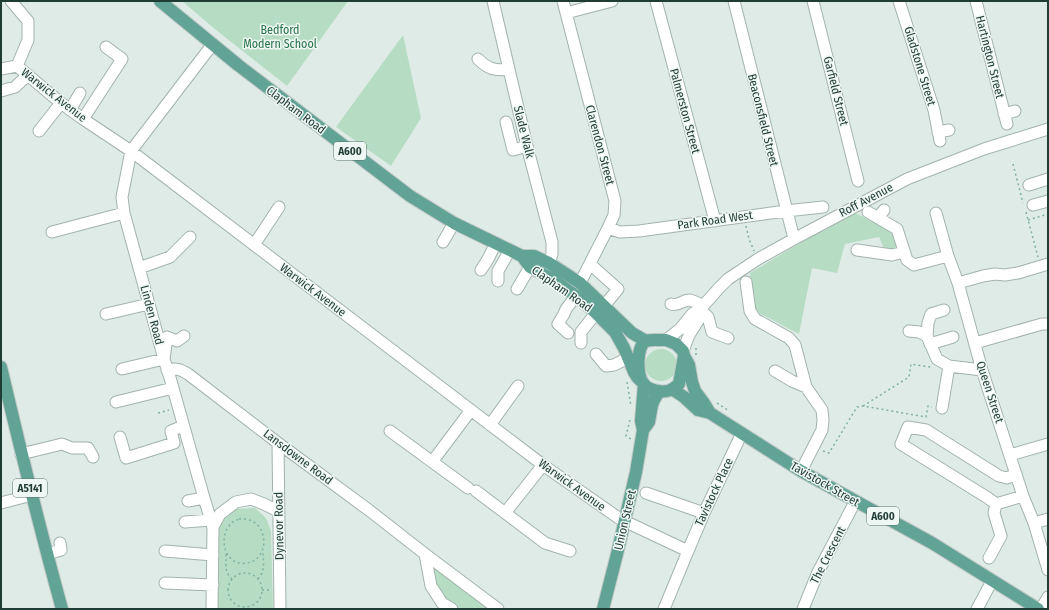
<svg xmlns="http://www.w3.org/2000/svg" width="1049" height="610" font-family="'Fira Sans Condensed',sans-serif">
	<rect width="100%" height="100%" fill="#dfebe6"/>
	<!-- green -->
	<path fill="#b6ddc3" d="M182,1H348L287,86L216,30Z
		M403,35L421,118L391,166L336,127Z
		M852,212C863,217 883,225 891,233C896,236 897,242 898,247L885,251L879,237L845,244L837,273L812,268L799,334L759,313L753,306L750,273Z
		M645 365a16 16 0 1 1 32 0a16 16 0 1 1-32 0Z
		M255,508L266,518L271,531L273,609H217V530L222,518L234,509Z
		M433,566L492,609H456L437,590L432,567Z"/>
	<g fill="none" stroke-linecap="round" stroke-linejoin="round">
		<defs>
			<path id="minor" d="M11,1L28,21V40L17,66
				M493,1L527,146L552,242V254L549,263
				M563,1L615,201L614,215L608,228L580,283
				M656,1L715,221
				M734,1L794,239
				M813,1L858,181
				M899,1L934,110L940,141
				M976,1L1007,124
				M566,13L612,1
				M212,45L131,151L122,197L124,213L164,359L171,381L204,498L213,527L212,609
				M478,59C488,69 495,71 509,69
				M1,69L17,66L61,103L83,119L131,151L543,465L620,519L688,551L704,513L742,433
				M1,91L15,87L28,75
				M70,110L80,93
				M1004,114L1015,111
				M83,119L122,59L106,47
				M506,122L513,150L527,146
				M39,131L61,103
				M938,132L949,130
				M1029,185L1048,179
				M1033,205L1048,201
				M868,212L897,229L907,260L914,265L948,256
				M936,213L948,256L958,283L982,370L1023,496L1034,523L1048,570
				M878,218L884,210
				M608,228L620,232L639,231L786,211L823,207
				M52,232L124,213
				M443,242L454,223
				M254,245L279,207
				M857,250L892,255L904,252
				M590,264L618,289L604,306
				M139,268L170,257L190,237
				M481,270L488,259L496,243
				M498,281V271L510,250
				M746,282L750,311L755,319L789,338L795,345L806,387L822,410L823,420L822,430L801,471
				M958,283L983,276L995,274L1005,275L1018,273L1048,264
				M517,289L530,267
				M671,304C679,307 683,299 690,300C695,301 699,304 703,306
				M700,310L708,317L712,332L728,338
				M944,310L931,314L928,323L927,336L937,359L949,366
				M106,314L149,304
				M909,331L919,332L927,336
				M568,333L558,324L564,314L566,309L576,296
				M666,340L680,329L693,313L700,310
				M581,343V332L596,313
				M975,343L1042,324H1048
				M930,344L953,337
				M683,351L689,335L699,319L700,310L703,306L719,288L728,279L758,259L794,239L907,179L984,149L1048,129
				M596,354L606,366L614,365L628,358
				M122,369L164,359L167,337L177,341L184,336
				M167,370C176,368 180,369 188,374L278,443L370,511L425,554L498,609
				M775,371L792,381L806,387
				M116,402L173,388
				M942,408L949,366L982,370
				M490,425L518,386
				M390,431L468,488
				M120,437L126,458L174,443L171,431L183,426
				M278,443L280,609
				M21,454L62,444L72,448H88L93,457
				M1010,455L1048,444
				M432,462L471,410
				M476,491L545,543L570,551
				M646,493L704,513
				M188,501L204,498
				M1,503L32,495
				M996,504L988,498L901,444L908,427L926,430L999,476L1007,478L1016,474
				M505,513L543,465
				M185,522L211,520
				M1034,523L1048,519
				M213,527L220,514L236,502L251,499L264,504L278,511
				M165,551L213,555
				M47,554L61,550L60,543
				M425,554L431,586L442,603L452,609
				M989,558L1001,536L994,513L996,504L1023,496
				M165,583L213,585
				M664,609L688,551
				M803,609L818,572L855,502
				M977,609L992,581
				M1041,609L1048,597"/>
			<path id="major" d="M160,1L238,65L410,196L454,223L522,256L530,267L552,279L576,296L596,313L615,332L624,348L634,372L637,377L641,381
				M522,256H534L549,263L580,283L632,333L646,341
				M655,340H666L676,344L683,351L684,356L679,384C677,386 674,388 671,390C663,393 648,391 643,383C637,375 636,346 646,341C649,340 652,340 655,340Z
				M684,356L689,365L692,382L695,391L704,403L710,413L801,471L932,543L1038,609
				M1,367C20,448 40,529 62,609
				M672,389L684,397L698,410L710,413
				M643,430L641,421L644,384
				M603,609L617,554L636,472L643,430L649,422L652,405L654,400L659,391"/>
		</defs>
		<!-- minor casing -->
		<use href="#minor" stroke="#a2b3ad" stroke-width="13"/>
		<!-- major casing -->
		<use href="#major" stroke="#c0c8c6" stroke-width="14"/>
		<!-- path -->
		<path stroke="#7eb0a3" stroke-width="1.5" stroke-dasharray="2 3" stroke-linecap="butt" d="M1013,164L1023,203
			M1026,212L1038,257
			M1028,220L1048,214
			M746,226L749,239L754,251
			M696,355V345
			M627,382L631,406
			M717,403L729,411
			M863,406L909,377L911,364L930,367
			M158,413L169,410
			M630,420L626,436L631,439
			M823,451L829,453L857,407L863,406L926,417L928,406L932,407
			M239,519C269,516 272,559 247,563C226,567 218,540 229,526C231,522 235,521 239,519Z
			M226,554C226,565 224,571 232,579
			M228 590a17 17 0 1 1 34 0a17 17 0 1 1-34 0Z
			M258,579C266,570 263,562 263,551
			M262,590H270"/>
		<!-- minor -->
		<use href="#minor" stroke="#fff" stroke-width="11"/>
		<!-- major -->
		<use href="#major" stroke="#61a395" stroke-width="12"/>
	</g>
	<g text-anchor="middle" stroke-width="3" stroke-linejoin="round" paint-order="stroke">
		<!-- shield labels -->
		<g fill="#eff7f4" stroke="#5d746e" stroke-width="1">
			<rect x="334" y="142" width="32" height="18" rx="3"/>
			<rect x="13" y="479" width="34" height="18" rx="3"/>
			<rect x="867" y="507" width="32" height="18" rx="3"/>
		</g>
		<g font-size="11" font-weight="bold" fill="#1f3c35">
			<text x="350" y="155">A600</text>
			<text x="30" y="492">A5141</text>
			<text x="883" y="520">A600</text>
		</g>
		<!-- park labels -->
		<g font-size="12" fill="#287449" stroke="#eff7f4">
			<text x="280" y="34">Bedford<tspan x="280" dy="14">Modern School</tspan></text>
		</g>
		<!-- street labels -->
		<g font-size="12" fill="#1f3c35" stroke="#eff7f4">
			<text transform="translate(990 57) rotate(76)" y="4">Hartington Street</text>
			<text transform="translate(920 66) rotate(73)" y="4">Gladstone Street</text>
			<text transform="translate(836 91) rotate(76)" y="4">Garfield Street</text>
			<text transform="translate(54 95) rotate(38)" y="4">Warwick Avenue</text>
			<text transform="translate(296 110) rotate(37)" y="4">Clapham Road</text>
			<text transform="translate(685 111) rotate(75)" y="4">Palmerston Street</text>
			<text transform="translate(763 120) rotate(76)" y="4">Beaconsfield Street</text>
			<text transform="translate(524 132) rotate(76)" y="4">Slade Walk</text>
			<text transform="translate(600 145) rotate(75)" y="4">Clarendon Street</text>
			<text transform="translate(866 200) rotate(-28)" y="4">Roff Avenue</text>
			<text transform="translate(715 220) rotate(-8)" y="4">Park Road West</text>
			<text transform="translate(562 289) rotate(35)" y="4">Clapham Road</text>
			<text transform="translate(313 290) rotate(37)" y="4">Warwick Avenue</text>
			<text transform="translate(152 315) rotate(75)" y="4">Linden Road</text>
			<text transform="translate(990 392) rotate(72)" y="4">Queen Street</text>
			<text transform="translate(298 457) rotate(37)" y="4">Lansdowne Road</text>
			<text transform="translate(825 484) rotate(30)" y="4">Tavistock Street</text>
			<text transform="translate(572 485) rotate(36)" y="4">Warwick Avenue</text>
			<text transform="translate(714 492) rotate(-65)" y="4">Tavistock Place</text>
			<text transform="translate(625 520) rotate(-77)" y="4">Union Street</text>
			<text transform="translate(279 526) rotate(-91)" y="4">Dynevor Road</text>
			<text transform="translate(828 555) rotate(-63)" y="4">The Crescent</text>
		</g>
	</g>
	<!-- border -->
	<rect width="1049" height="610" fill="none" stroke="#1f3c35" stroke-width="4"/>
</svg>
